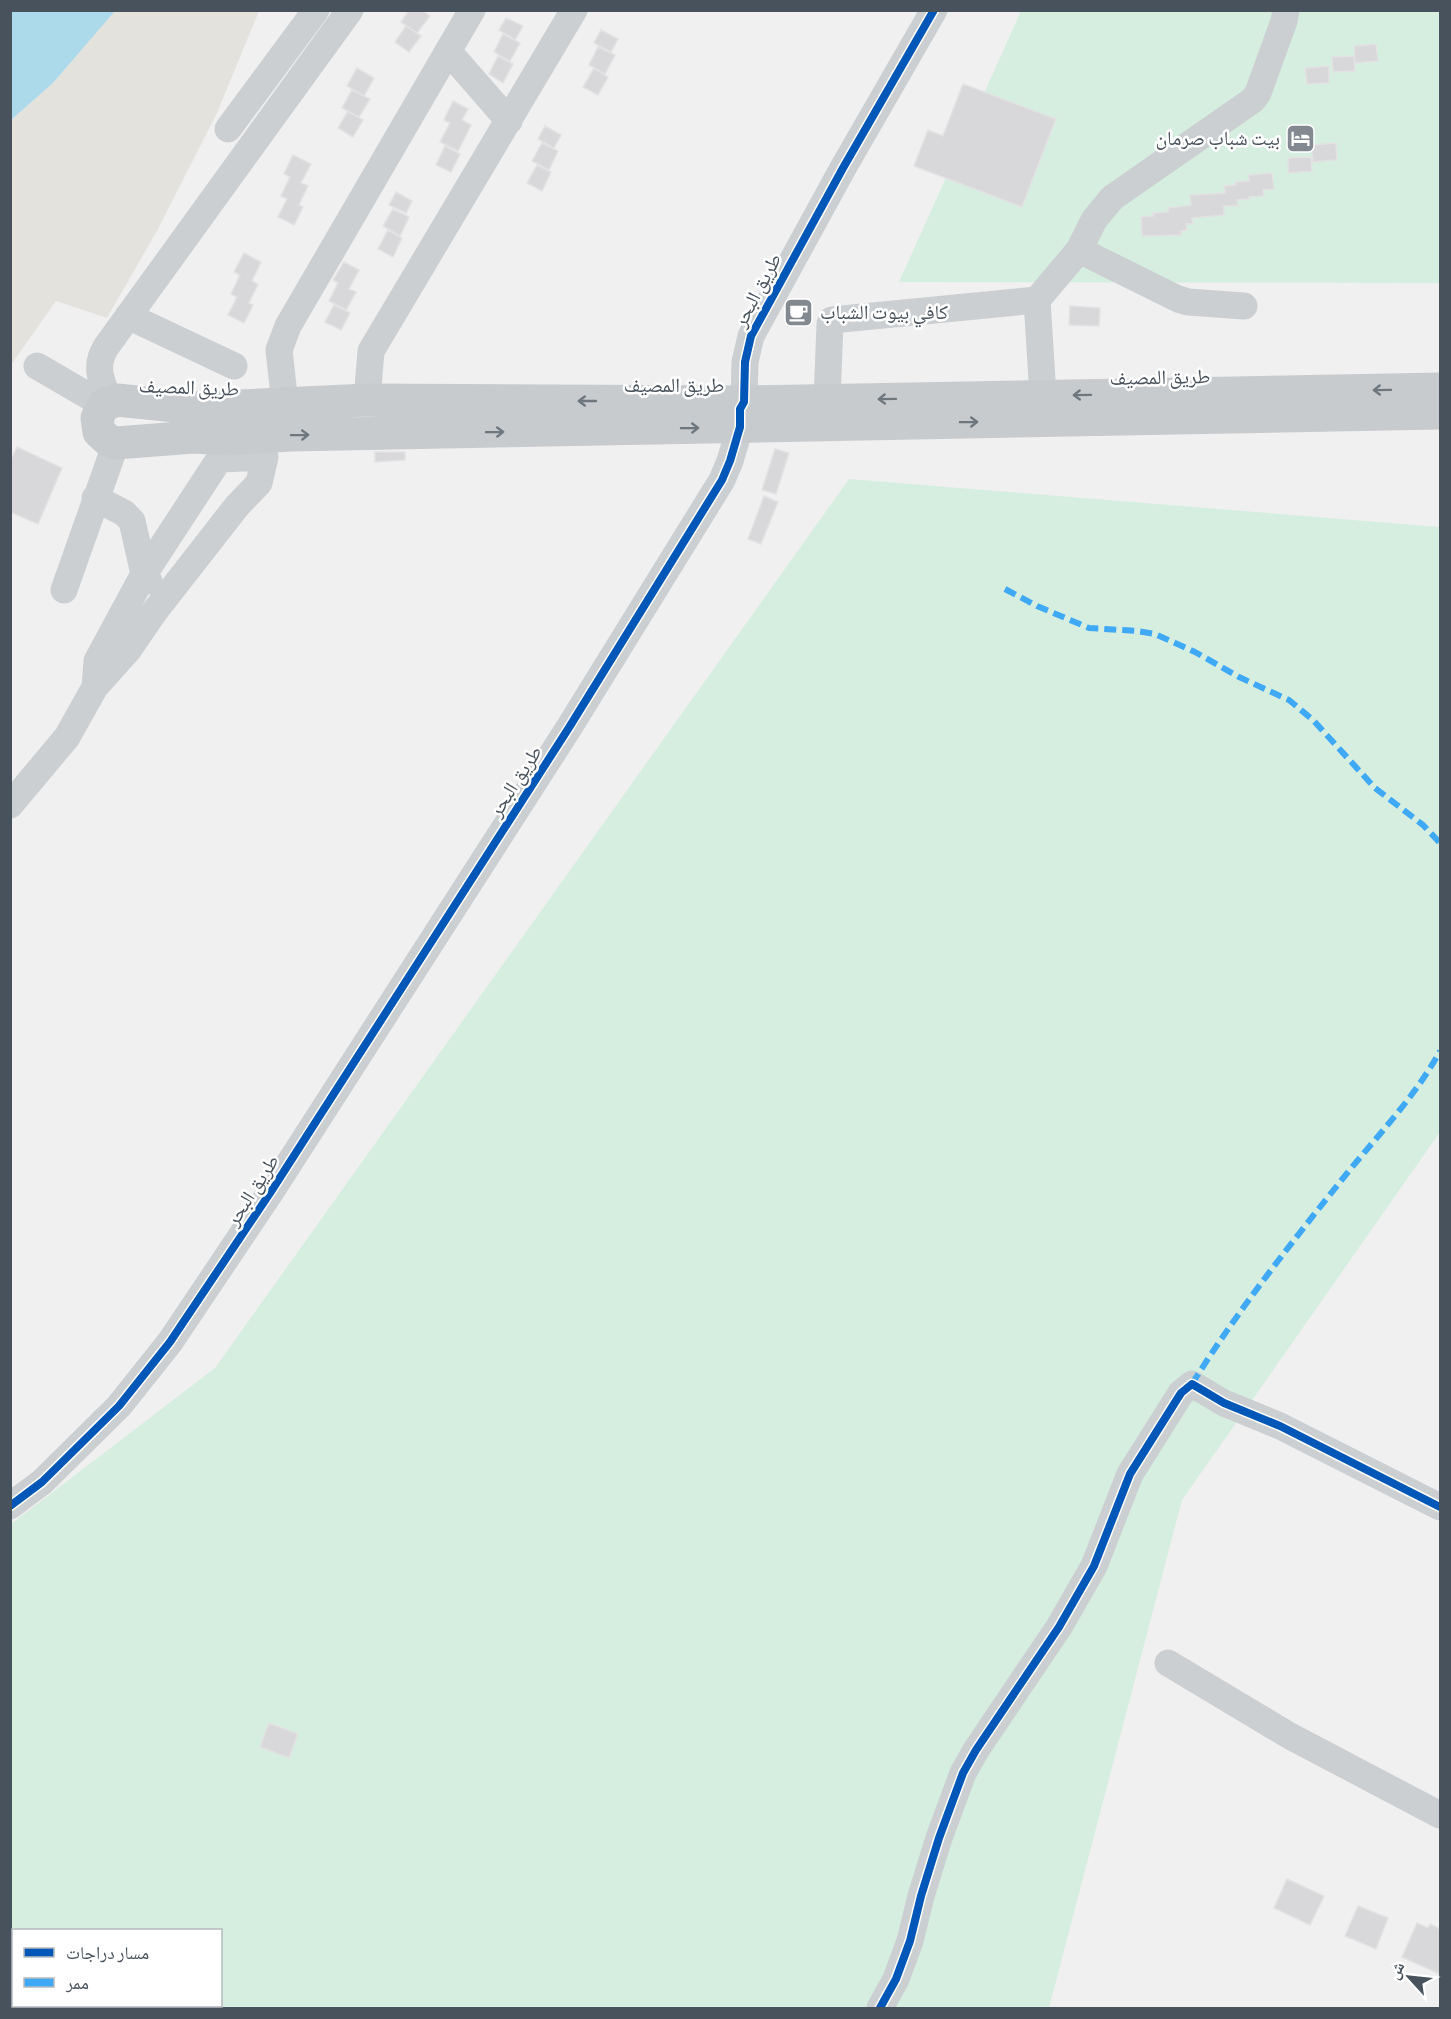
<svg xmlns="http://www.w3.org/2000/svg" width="1451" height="2019" font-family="'Sofia Sans Condensed','Noto Naskh Arabic',sans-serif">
	<rect width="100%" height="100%" fill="#f1f0f0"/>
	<!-- green -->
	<path fill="#d6eee0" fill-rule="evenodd" d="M1021,11H1440V283L899,282Z
		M849,479L1440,527V1132L1182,1500L1049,2008H11V1524L215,1368ZM14,1930H220V2006H14Z"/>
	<!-- sand -->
	<path fill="#e4e2dd" d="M115,11H259L217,113L158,229L107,318L56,301L11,365V120L53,83Z"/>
	<!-- water -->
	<path fill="#addaea" d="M11,10L115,11L53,83L11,120Z"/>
	<!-- building -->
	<path fill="#d8d8da" stroke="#e2e2e3" stroke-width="1.5" d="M409,10H421L430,16L417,33L401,22Z
		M506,18L523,26L515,40L499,30Z
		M406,26L421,36L409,52L395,42Z
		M601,30L618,39L611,52L594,43Z
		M503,34L520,43L510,61L494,52Z
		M1376,44L1378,61L1355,63L1354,46Z
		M598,47L615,55L605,74L589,65Z
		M498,56L513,64L503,83L489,74Z
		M1354,56L1355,71L1333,72L1332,57Z
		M1329,66V83L1307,84L1305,68Z
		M357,68L374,78L364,96L347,86Z
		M594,68L608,77L598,95L583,87Z
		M963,84L1056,119L1022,207L914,166L928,130L943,136Z
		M352,90L370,99L359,117L342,108Z
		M453,101L468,109L462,120L471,125L458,151L440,142L450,123L444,120Z
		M348,111L363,120L353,137L338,128Z
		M545,126L561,135L554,148L538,139Z
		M542,143L558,151L549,170L532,161Z
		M1336,143L1337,160L1313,162L1311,145Z
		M445,146L460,154L451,172L436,165Z
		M293,155L311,164L301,183L308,186L299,205L303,207L294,225L278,217L287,199L281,196L290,177L284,174Z
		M1311,157L1312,171L1288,173V158Z
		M537,165L551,172L542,191L527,183Z
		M1272,173L1274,189L1263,190L1264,196L1249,197V199L1237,200L1238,206H1224V215L1192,218L1193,224H1186L1187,230L1181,231V235L1142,236L1141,217L1153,216V213L1168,212V208L1191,205L1190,195L1225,193L1224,186L1236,185L1235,182L1249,181L1248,175Z
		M396,192L412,201L406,213L389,205Z
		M393,209L409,217L400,236L383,226Z
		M388,230L402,238L393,257L378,249Z
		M244,253L261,262L252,281L258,284L249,303L253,305L244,323L228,315L237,297L231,294L240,275L234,272Z
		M344,262L359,270L349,289L356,292L346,310L329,301L338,283L333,280Z
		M334,305L350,313L341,330L325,322Z
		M1070,306L1100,308L1099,326L1069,325Z
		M17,447L62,468L38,524L10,512V462Z
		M775,449L789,453L776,494L762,490Z
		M375,452H405V460L375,462Z
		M764,496L778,502L761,544L748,539Z
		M269,1723L298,1734L289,1758L260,1747Z
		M1287,1879L1324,1896L1310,1925L1274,1908Z
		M1358,1906L1388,1918L1376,1949L1345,1936Z
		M1417,1923L1428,1928L1430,1924L1440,1929V1974L1402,1957Z"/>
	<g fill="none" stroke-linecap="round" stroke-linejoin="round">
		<!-- minor -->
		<path stroke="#cccfd1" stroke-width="27" d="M448,51L509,121
			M228,129L316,10
			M1079,250L1094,220L1112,198L1253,100L1258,93L1284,21L1286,10
			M1037,300L1079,250L1178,299L1188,302L1244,306
			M128,316L234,366
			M37,366L104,405
			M367,400L371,351L574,10
			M827,400L830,324L832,320L1037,300L1043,396
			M110,401C101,382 94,366 106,347L350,10
			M285,404L279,350L288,326L472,10
			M95,498L124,513L132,521L144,574L149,581
			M64,590L116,443
			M10,805L67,737L95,687L129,649L155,611L237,506L259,483L265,457L221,459L216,464L144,574L97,661L95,687
			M10,1506L42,1482L119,1406L170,1342L272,1190L570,726L722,480L730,461L740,427V409L744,402L745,362L751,336L843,168L934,10
			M1168,1663L1290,1736L1440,1815
			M880,2008L896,1979L910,1941L921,1896L939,1838L963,1773L976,1750L1059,1627L1094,1566L1130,1474L1181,1393L1192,1384L1224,1403L1280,1426L1440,1507"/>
		<!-- major -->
		<path stroke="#c8cbce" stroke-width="33" d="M1440,389L744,402L367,400L195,408L117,400L104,405L97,418L99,432L109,441L116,443L194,437L227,439L291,435L1440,413"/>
		<!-- quiet -->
		<path stroke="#3fa9f5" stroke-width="6" stroke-dasharray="12 6" stroke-linecap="butt" d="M1005,589L1037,606L1089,628L1137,631L1155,634L1195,652L1239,677L1289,700L1313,720L1375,788L1423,825L1440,843
			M1192,1384C1236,1313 1288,1247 1340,1182C1374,1139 1414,1099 1440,1051"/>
		<defs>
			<path id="cycleway" d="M10,1506L42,1482L119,1406L170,1342L272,1190L570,726L722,480L730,461L740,427V409L744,402L745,362L751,336L843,168L934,10
				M880,2008L896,1979L910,1941L921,1896L939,1838L963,1773L976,1750L1059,1627L1094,1566L1130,1474L1181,1393L1192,1384L1224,1403L1280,1426L1440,1507"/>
		</defs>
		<!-- cycleway casing -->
		<use href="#cycleway" stroke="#fff" stroke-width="11"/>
		<!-- cycleway -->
		<use href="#cycleway" stroke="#0057b8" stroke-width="8"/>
	</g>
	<!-- one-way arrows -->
	<defs><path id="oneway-shaft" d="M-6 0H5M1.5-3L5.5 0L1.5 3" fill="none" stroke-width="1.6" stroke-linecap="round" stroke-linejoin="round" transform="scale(1.5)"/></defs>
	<g stroke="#6e767e">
		<use href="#oneway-shaft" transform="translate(1382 390) rotate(179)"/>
		<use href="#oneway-shaft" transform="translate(1082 395) rotate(179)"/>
		<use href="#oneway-shaft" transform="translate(887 399) rotate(179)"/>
		<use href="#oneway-shaft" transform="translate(587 401) rotate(-180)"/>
		<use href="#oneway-shaft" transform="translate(969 422) rotate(-1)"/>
		<use href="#oneway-shaft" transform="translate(690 428) rotate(-1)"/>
		<use href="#oneway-shaft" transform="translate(495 432) rotate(-1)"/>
		<use href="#oneway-shaft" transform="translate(300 435) rotate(-1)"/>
	</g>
	<!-- icons -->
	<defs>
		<symbol id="hotel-square" viewBox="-11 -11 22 22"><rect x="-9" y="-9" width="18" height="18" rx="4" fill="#838990" stroke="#fff"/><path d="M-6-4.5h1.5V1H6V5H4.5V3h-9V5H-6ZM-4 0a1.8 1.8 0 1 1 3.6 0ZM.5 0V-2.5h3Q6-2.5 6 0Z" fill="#fff"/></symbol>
		<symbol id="cafe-square" viewBox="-11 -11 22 22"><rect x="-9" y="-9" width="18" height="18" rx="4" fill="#838990" stroke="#fff"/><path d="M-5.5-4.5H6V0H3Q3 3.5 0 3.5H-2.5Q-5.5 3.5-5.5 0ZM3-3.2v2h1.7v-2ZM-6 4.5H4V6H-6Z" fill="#fff"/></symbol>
	</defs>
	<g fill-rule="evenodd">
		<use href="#hotel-square" x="1284" y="122" width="33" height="33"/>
		<use href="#cafe-square" x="782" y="296" width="33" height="33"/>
	</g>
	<g text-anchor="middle" stroke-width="5" stroke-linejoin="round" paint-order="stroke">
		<!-- poi labels -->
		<g font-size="20" fill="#48525c" stroke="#fff" text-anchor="end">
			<text x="1280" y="145">بيت شباب صرمان</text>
			<text x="820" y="319" text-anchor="start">كافي بيوت الشباب</text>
		</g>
		<!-- street labels -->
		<g font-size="20" fill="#48525c" stroke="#fff">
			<text transform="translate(757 290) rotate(-62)" y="7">طريق البحر</text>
			<text transform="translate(1160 377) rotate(-1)" y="7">طريق المصيف</text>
			<text x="674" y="392">طريق المصيف</text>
			<text transform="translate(189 387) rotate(2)" y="7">طريق المصيف</text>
			<text transform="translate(515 781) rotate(-57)" y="7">طريق البحر</text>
			<text transform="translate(252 1190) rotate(-57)" y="7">طريق البحر</text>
		</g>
	</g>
	<!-- border -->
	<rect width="1451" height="2019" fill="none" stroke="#48525c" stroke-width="24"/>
	<!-- legend -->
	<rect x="12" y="1929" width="210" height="78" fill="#ffffff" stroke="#b6babe" stroke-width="1.5"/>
	<rect x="24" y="1948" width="30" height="9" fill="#0057b8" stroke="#b6babe" stroke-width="1.5"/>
	<text x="66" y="1959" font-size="18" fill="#48525c">مسار دراجات</text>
	<rect x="24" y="1978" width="30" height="9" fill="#3fa9f5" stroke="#b6babe" stroke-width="1.5"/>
	<text x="66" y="1989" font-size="18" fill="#48525c">ممر</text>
	<!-- north arrow -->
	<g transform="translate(1409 1977) rotate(297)" stroke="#ffffff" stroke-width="4.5" paint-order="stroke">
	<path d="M0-4.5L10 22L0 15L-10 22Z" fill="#48525c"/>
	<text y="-9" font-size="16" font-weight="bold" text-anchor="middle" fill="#48525c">ش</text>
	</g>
</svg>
